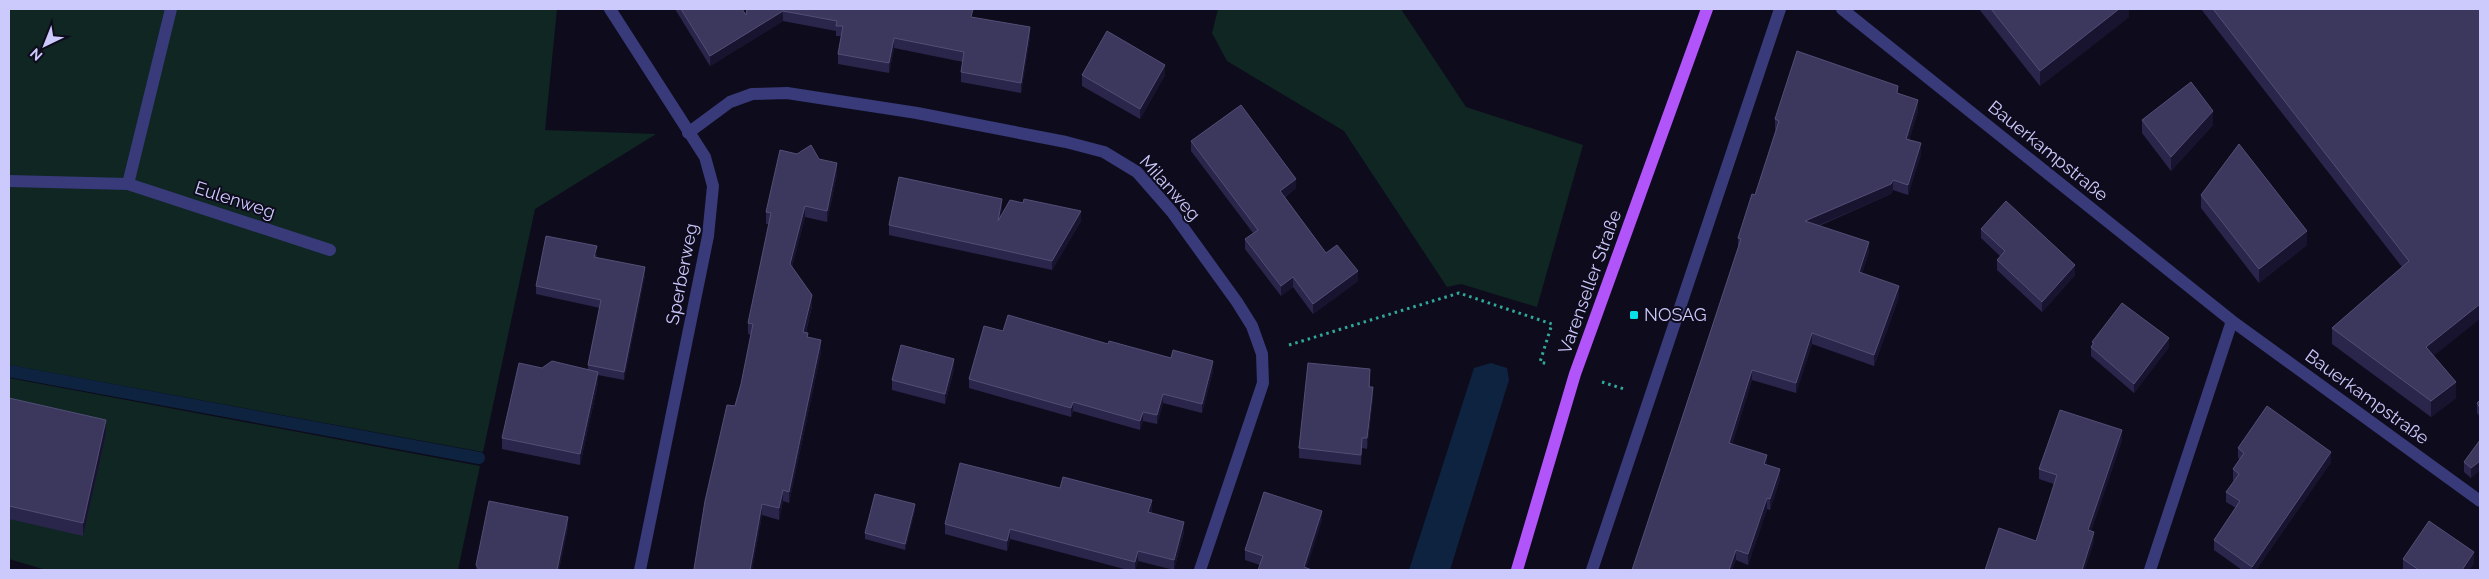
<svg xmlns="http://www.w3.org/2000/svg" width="2489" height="579" font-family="Raleway,sans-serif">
	<rect width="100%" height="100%" fill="#0e0c1c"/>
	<!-- green -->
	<path fill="#0f2623" d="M9,9H557L545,130L656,134L535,209L483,452L9,365Z
		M1218,9H1401L1466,107L1583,145L1537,307L1461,284L1447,287L1344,131L1227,61L1212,33Z
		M9,378L480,466L458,570H46L9,559Z"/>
	<!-- water -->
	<path fill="#0d233f" d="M1491,363L1507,368L1509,380L1450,570H1409L1474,368Z"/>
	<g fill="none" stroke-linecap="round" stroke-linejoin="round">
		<!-- stream -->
		<path stroke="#0d233f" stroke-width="12" d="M9,371L479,458"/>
		<!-- path -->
		<path stroke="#31a99a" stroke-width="3" stroke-dasharray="2.5 4" stroke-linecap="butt" d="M1289,345L1459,293L1552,324L1540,362L1548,364
			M1602,382L1624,389"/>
		<!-- minor -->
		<path stroke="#383a79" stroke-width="12" d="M610,9L705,157L713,186L708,236L640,570
			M1842,9L2232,321L2480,501
			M688,133L730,102L752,94L787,93L917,113L1066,142L1104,152L1137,172L1172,212L1237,302L1252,326L1262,354L1263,383L1200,570
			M9,181L128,184L330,250
			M128,184L171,9
			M1592,570L1780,9
			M2150,570L2232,321"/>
		<!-- major -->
		<path stroke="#b154f9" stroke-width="12" d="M1517,570L1575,374L1707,9"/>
	</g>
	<!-- wall -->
	<path fill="#2a254a" d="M675,9H742L746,15L747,9L973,17L1030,37L1021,93L961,82V72L963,62L894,48L889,73L838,64V54L841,36H836V31L783,21L710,66Z
		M1979,9H2129V17L2040,86Z
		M2201,9H2480L2434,356L2456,398L2431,417L2332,344V328L2402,267Z
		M1082,75H1165L1140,119L1082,86Z
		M1898,94L1918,111L1909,140L1921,154L1908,195L1893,190L1891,194L1819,226L1869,252L1862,273L1899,297L1874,366L1812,344L1796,393L1752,380L1732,444L1767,465L1780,479L1770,510L1767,509L1748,565L1736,560L1732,570H1632L1738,248V238L1755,195L1776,130L1775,129V119Z
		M2142,120L2213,125L2171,171L2142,133Z
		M1191,141L1296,188L1285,197L1326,253L1358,281L1313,314L1293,287L1281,296L1245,249V239L1253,233L1191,151Z
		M819,159L837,174L827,222L805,217L792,267L812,306L806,333L808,337L821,352L789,503L783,501L779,520L762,515L752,570H694L705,501L741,384L751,335L748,334V323L769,224H766V212Z
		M2201,195L2307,245L2259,283L2201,208Z
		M1002,208L1000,217L1081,221L1052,270L889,235V225Z
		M1981,229L2075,275L2042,312L1997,270V260L2000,256L1981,238Z
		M597,254L596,257L645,275L624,380L598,375V383L580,465L502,449V438L542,368L588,370V365L600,308L536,294V286Z
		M1003,331L1213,371L1202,413L1163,403L1157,424L1143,421L1140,430L1073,411L1071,417L969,388V379Z
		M2092,342L2169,347L2134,393L2091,356V347L2092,345Z
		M954,369L945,404L892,390V380Z
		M1370,380V387L1373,397L1367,449L1362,448L1361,465L1299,458V448Z
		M9,398L106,434L83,536L9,519Z
		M2480,400V417L2477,413V403Z
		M2122,440L2091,531L2094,542L2036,541L2054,484L2039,479V469Z
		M2480,440V470L2471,478L2464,472V462Z
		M2238,448L2331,462L2256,570H2242L2214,550V540L2236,508L2226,502V492L2234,481L2233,480V469L2240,459L2238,458Z
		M915,510L905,550L865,539V533Z
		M1152,510L1151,513L1184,532L1174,570L1138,561L1135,570H1128L1010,539L1007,551L945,534V524Z
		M1322,521L1260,565L1245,560V550Z
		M568,527L559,570H476V565Z
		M2403,559L2474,563L2469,570H2404L2403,569Z"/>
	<!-- shaded-wall -->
	<path fill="#18142f" d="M2119,9H2129V17L2040,86V71Z
		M783,11V21L710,66V56Z
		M1030,27V37L1021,93V83Z
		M894,38V48L889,73V63Z
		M1165,65V75L1140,119V109Z
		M1918,100V111L1906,149V139Z
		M2213,111V125L2171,171V157Z
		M1921,143V154L1908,195V185Z
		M837,163V174L827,222V211Z
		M1296,179V188L1280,200V191Z
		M1893,180V190L1891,194L1805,231V221Z
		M1002,199V208L998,231V221Z
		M805,206V217L790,275V264Z
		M1081,211V221L1052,270V261Z
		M2307,231V245L2259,283V269Z
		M1869,242V252L1859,283V272Z
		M2075,265V275L2042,312V302Z
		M645,267V275L624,380V372Z
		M1358,271V281L1313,314V304Z
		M1293,277V287L1281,296V286Z
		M1899,286V297L1874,366V355Z
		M812,295V306L803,343V332Z
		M2480,304V319L2426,362V347Z
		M1812,333V344L1796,393V383Z
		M2169,338V347L2134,393V384Z
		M821,340V352L789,503V492Z
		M954,359V369L945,404V394Z
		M1213,361V371L1202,413V404Z
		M1752,370V380L1729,453V443Z
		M598,372V383L580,465V454Z
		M2456,382V398L2431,417V401Z
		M1373,387V397L1367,449V438Z
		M1163,394V403L1157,424V415Z
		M1073,402V411L1071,417V408Z
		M1143,412V421L1140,430V421Z
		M106,420V434L83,536V523Z
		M2122,430V440L2088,540V530Z
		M1362,438V448L1361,465V455Z
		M2331,452V462L2256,570H2252V567Z
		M1767,455V466L1764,464Z
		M2480,461V470L2471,478V468Z
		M1780,469V479L1770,510V499Z
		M783,490V501L779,520V508Z
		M1767,498V509L1748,565V554Z
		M1152,500V510L1148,522V512Z
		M762,504V515L752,570H750Z
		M915,504V510L905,550V544Z
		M1322,511V521L1306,570L1304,567Z
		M568,517V527L559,570H557Z
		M1184,522V532L1174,570V560Z
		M1010,529V539L1007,551V541Z
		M2094,532V542L2085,570H2082Z
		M1736,550V560L1732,570H1729Z
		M1138,551V561L1135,570V562Z
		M2474,552V563L2469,570H2462Z"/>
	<!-- building -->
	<path fill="#3c375d" stroke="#524e76" d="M681,9H742L746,15L747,9H973L971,17L1030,27L1021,83L961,72L964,52L894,38L889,63L838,54L843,26H836L837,21L783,11L710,56Z
		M1991,9H2119L2040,71Z
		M2213,9H2480V304L2426,347L2456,382L2431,401L2332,328L2409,261Z
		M1107,31L1165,65L1140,109L1082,75Z
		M1797,51L1898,86L1897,93L1918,100L1906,139L1921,143L1908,185L1893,180L1891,184L1805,221L1869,242L1859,272L1899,286L1874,355L1812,333L1796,383L1752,370L1729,443L1767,455L1764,464L1780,469L1770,499L1767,498L1748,554L1736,550L1729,570H1632L1741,239L1738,238L1752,194L1755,195L1779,121L1775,119Z
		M2191,82L2213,111L2171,157L2142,120Z
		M1241,105L1296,179L1280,191L1326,253L1337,245L1358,271L1313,304L1293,277L1281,286L1245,239L1258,230L1191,141Z
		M2239,144L2307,231L2259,269L2201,195Z
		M811,145L819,159L837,163L827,211L805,206L790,264L812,295L803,332L808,333L807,337L821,340L789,492L783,490L779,508L762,504L750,570H695L694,569L705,501L727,405L735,406L741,384L753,324L748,323L771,213L766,212L780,150L797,154Z
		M899,177L1002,199L998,221L1010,200L1023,203L1024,199L1081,211L1052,261L889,225Z
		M2006,201L2075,265L2042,302L1997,260L2005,251L1981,229Z
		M546,236L597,246L594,257L645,267L624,372L588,365L601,300L536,286Z
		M2122,303L2169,338L2134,384L2091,347L2094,343L2092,342Z
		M1008,315L1108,344L1109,341L1171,358L1173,350L1213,361L1202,404L1163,394L1157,415L1143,412L1140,421L1073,402L1071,408L969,379L984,326L1003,331Z
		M901,345L954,359L945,394L892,380Z
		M552,361L598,372L580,454L502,438L519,363L542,368Z
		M1308,363L1370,369L1369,387H1373L1367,438H1362L1361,455L1299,448Z
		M9,398L106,420L83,523L9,506Z
		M2480,400V408L2477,403Z
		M2267,406L2331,452L2252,567L2214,540L2240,501L2226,492L2239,474L2233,469L2244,453L2238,448Z
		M2060,410L2122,430L2088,530L2094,532L2082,570H1985L1999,528L2036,541L2057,475L2039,469Z
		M2480,440V461L2471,468L2464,462Z
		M960,463L1060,488L1063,477L1152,500L1148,512L1184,522L1174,560L1138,551L1135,562L1010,529L1007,541L945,524Z
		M1264,492L1322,511L1304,567L1312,570H1258L1263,556L1245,550Z
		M875,494L915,504L905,544L865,533Z
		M489,501L568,517L557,570H480L476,565Z
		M2429,521L2474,552L2462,570H2419L2403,559Z"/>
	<!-- markers -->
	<rect fill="#09e1e9" stroke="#0e0c1c" stroke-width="2" x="1629" y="310" width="10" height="10" rx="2.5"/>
	<g text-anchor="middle" stroke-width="4" stroke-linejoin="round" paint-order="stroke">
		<!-- street labels -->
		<g font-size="18" fill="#ccc9fd" stroke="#0e0c1c">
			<text transform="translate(2048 151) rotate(39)" y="6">Bauerkampstraße</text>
			<text transform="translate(1170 188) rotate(48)" y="6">Milanweg</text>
			<text transform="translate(235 200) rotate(18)" y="6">Eulenweg</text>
			<text transform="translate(682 274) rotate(-79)" y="6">Sperberweg</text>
			<text transform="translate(1590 282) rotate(-70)" y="6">Varenseller Straße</text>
			<text transform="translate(2367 397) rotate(36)" y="6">Bauerkampstraße</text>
		</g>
		<!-- poi labels -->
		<g font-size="18" fill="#ccc9fd" stroke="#0e0c1c" text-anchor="start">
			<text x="1644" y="321">NOSAG</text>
		</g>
	</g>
	<!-- border -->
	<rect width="2489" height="579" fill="none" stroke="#ccc9fd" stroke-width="20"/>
	<!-- north arrow -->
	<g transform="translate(45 45) rotate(223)" stroke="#0e0c1c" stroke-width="4" paint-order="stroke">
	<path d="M0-4L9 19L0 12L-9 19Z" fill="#ccc9fd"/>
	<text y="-8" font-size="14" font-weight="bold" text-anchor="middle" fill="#ccc9fd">N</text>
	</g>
</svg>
